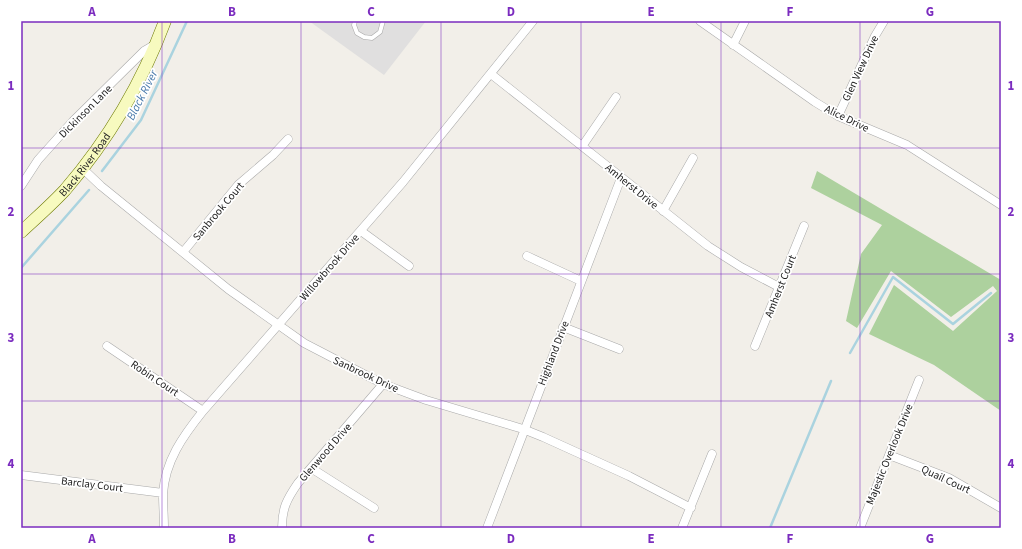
<svg xmlns="http://www.w3.org/2000/svg" width="1022" height="549" font-family="'Source Sans 3',sans-serif">
	<rect width="100%" height="100%" fill="#f2efe9"/>
	<!-- residential -->
	<path fill="#e0dfdf" d="M309,21H426L384,75Z"/>
	<!-- forest -->
	<path fill="#add19e" d="M817,171L1001,280V411L934,365L869,334L894,285L953,331L997,291L993,286L951,317L891,271L857,328L846,321L861,254L882,225L811,188Z"/>
	<g fill="none" stroke-linecap="round" stroke-linejoin="round">
		<!-- stream -->
		<path stroke="#aad3df" stroke-width="2.5" d="M102,171L141,120L187,21
			M21,268L89,190
			M850,353L893,277L953,324L991,293
			M770,528L831,381"/>
		<defs>
			<path id="lane" d="M355,21L354,25L357,33L364,37L372,38L380,32L383,21"/>
			<path id="street" d="M700,21L815,102L838,116L907,145L1001,205
				M733,45L745,21
				M491,74L708,246L741,267L779,287
				M838,116L875,36L884,21
				M583,145L616,97
				M82,168L101,186L228,289L304,343L383,384L426,400L523,429L543,437L629,476L691,508
				M21,186L38,160L73,121L144,51L156,44
				M663,211L693,158
				M361,231L409,266
				M184,251L238,185L273,155L288,139
				M527,256L581,281
				M563,327L619,349
				M107,346L203,411
				M755,346L804,226
				M889,455L949,478L1001,508
				M311,468L374,508
				M21,475L163,493
				M164,528C164,517 163,505 163,494C165,461 183,436 203,411L403,182L533,21
				M282,528C282,508 287,499 298,483L383,384
				M487,528L621,178
				M682,528L712,454
				M860,528L919,380"/>
			<g id="secondary">
				<path id="s1" d="M21,232C36,218 51,205 65,190C108,140 142,83 165,21"/>
			</g>
		</defs>
		<!-- lane casing -->
		<use href="#lane" stroke="#a9a9a9" stroke-width="5"/>
		<!-- street casing -->
		<use href="#street" stroke="#a9a9a9" stroke-width="9"/>
		<!-- secondary casing -->
		<use href="#secondary" stroke="#707d05" stroke-width="13"/>
		<!-- lane -->
		<use href="#lane" stroke="#fff" stroke-width="4"/>
		<!-- street -->
		<use href="#street" stroke="#fff" stroke-width="8"/>
		<!-- secondary -->
		<use href="#secondary" stroke="#f7fabf" stroke-width="12"/>
	</g>
	<!-- grid -->
	<path fill="none" stroke="#7b2cbf" stroke-width="1" stroke-opacity="0.55" d="M162,21V528M301,21V528M441,21V528M581,21V528M721,21V528M860,21V528M21,148H1001M21,274H1001M21,401H1001"/>
	<g text-anchor="middle" stroke-width="3.5" stroke-linejoin="round" paint-order="stroke">
		<!-- street labels -->
		<g font-size="11" fill="#222" stroke="#fff">
			<text transform="translate(860 68) rotate(-65)" y="4">Glen View Drive</text>
			<text transform="translate(85 111) rotate(-45)" y="4">Dickinson Lane</text>
			<text transform="translate(847 118) rotate(26)" y="4">Alice Drive</text>
			<text dy="4" stroke="none"><textPath href="#s1" startOffset="93">Black River Road</textPath></text>
			<text transform="translate(632 186) rotate(39)" y="4">Amherst Drive</text>
			<text transform="translate(218 211) rotate(-50)" y="4">Sanbrook Court</text>
			<text transform="translate(329 267) rotate(-49)" y="4">Willowbrook Drive</text>
			<text transform="translate(780 286) rotate(-68)" y="4">Amherst Court</text>
			<text transform="translate(553 353) rotate(-69)" y="4">Highland Drive</text>
			<text transform="translate(366 374) rotate(25)" y="4">Sanbrook Drive</text>
			<text transform="translate(155 378) rotate(34)" y="4">Robin Court</text>
			<text transform="translate(325 452) rotate(-49)" y="4">Glenwood Drive</text>
			<text transform="translate(889 454) rotate(-68)" y="4">Majestic Overlook Drive</text>
			<text transform="translate(946 479) rotate(25)" y="4">Quail Court</text>
			<text transform="translate(92 484) rotate(7)" y="4">Barclay Court</text>
		</g>
		<!-- water labels -->
		<g font-size="12" font-style="italic" fill="#4a7aab" stroke="#fff">
			<text transform="translate(142 95) rotate(-63)" y="4">Black River</text>
		</g>
	</g>
	<!-- border -->
	<rect width="1022" height="549" fill="none" stroke="#ffffff" stroke-width="44"/>
	<rect x="22" y="22" width="978" height="505" fill="none" stroke="#7b2cbf" stroke-width="1.5"/>
	<g font-size="13" text-anchor="middle" font-weight="bold" fill="#7b2cbf">
		<text x="92" y="16">A</text>
		<text x="232" y="16">B</text>
		<text x="371" y="16">C</text>
		<text x="511" y="16">D</text>
		<text x="651" y="16">E</text>
		<text x="790" y="16">F</text>
		<text x="930" y="16">G</text>
		<text x="11" y="90">1</text>
		<text x="1011" y="90">1</text>
		<text x="11" y="216">2</text>
		<text x="1011" y="216">2</text>
		<text x="11" y="342">3</text>
		<text x="1011" y="342">3</text>
		<text x="11" y="468">4</text>
		<text x="1011" y="468">4</text>
		<text x="92" y="543">A</text>
		<text x="232" y="543">B</text>
		<text x="371" y="543">C</text>
		<text x="511" y="543">D</text>
		<text x="651" y="543">E</text>
		<text x="790" y="543">F</text>
		<text x="930" y="543">G</text>
	</g>
</svg>
